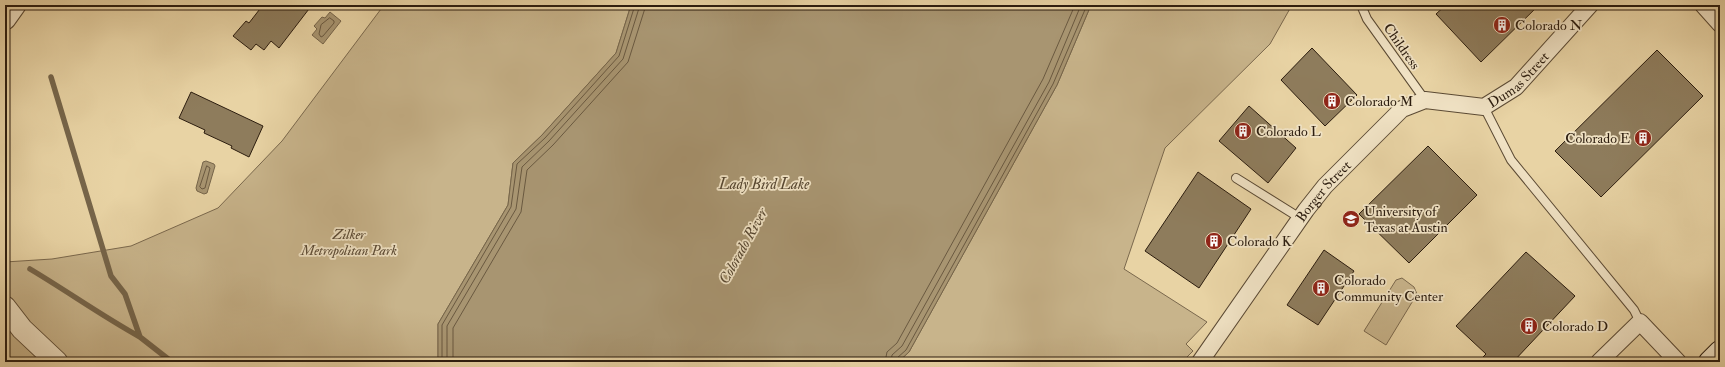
<svg xmlns="http://www.w3.org/2000/svg" width="1725" height="367" font-family="'IM FELL Double Pica',serif">
	<rect width="100%" height="100%" fill="#e8d3a4"/>
	<filter id="stains"><feTurbulence type="fractalNoise" baseFrequency=".005" numOctaves="4"/><feColorMatrix values="0 0 0 0 .2 0 0 0 0 .09 0 0 0 0 .02 0 0 0 .5 -.17"/></filter>
	<radialGradient id="worn" r=".72"><stop offset=".6" stop-color="#630" stop-opacity="0"/><stop offset="1" stop-color="#630" stop-opacity=".3"/></radialGradient>
	<!-- green -->
	<path fill="#c8b48b" stroke="#7a684d" d="M384,5H631L616,53L542,135L513,163L508,205L438,324V362H5V262L52,259L131,246L218,208L282,141Z
		M1091,5H1292L1270,44L1165,148L1124,269L1207,322L1186,344L1193,351L1182,362H898L909,352L1057,85Z
		M1402,278L1414,287L1417,294L1386,345L1364,331L1396,280Z"/>
	<!-- water -->
	<path fill="#a89571" stroke="#76654a" d="M631,5H1091L1057,85L909,352L898,362H438V324L508,205L513,163L542,135L616,53Z
		M330,12L341,21L323,44L312,35L317,29L314,26L322,17L325,18Z
		M206,161L214,164L215,166L207,193L204,194L197,191L196,188L203,162Z"/>
	<g fill="none" stroke-linecap="round" stroke-linejoin="round">
		<!-- shore -->
		<path stroke="#6a5940" stroke-width="1" d="M330,18L334,21V23L323,36L321,37L319,34L321,25Z
			M207,166L210,168L205,188L202,189L200,187Z
			M442,362V325L511,207L517,164L545,138L619,56L635,5
			M447,362V326L516,209L522,167L549,141L623,59L640,5
			M453,362V328L521,212L527,170L553,145L628,62L646,5
			M885,362L887,352L897,343L1043,79L1075,5
			M891,362L892,355L902,346L1049,82L1081,5
			M896,362L897,358L906,350L1053,84L1087,5"/>
		<!-- stream -->
		<path stroke="#76654a" stroke-width="5.5" d="M51,77L111,276L125,294L140,337L172,362
			M30,269C67,291 102,316 140,337"/>
	</g>
	<!-- building -->
	<path fill="#8e7c5c" stroke="#2c1d0f" d="M263,5H312L279,48L271,41L264,50L256,44L251,50L233,36L246,21L249,23Z
		M1446,5H1539L1481,62L1436,14Z
		M1312,48L1357,95L1325,126L1281,80Z
		M1657,50L1703,96L1601,197L1555,151Z
		M191,92L263,126L249,157L231,148L232,146L204,133L205,130L179,118Z
		M1249,106L1296,148L1268,183L1219,141Z
		M1428,146L1477,195L1409,263L1359,214Z
		M1198,172L1251,209L1199,288L1145,251Z
		M1324,250L1354,271L1318,325L1287,305Z
		M1526,252L1575,296L1513,362H1478L1486,354L1456,326Z"/>
	<g fill="none" stroke-linecap="round" stroke-linejoin="round">
		<defs>
			<path id="service" d="M1361,5L1367,19L1425,100
				M1484,107L1511,160L1634,310L1640,322
				M1236,178L1300,218"/>
			<g id="minor">
				<path d="M1703,5L1720,24"/>
				<path id="s1" d="M1200,362L1306,210L1325,186L1402,109L1425,100L1484,107L1516,87L1590,5"/>
				<path d="M1599,362L1640,322L1678,362"/>
			</g>
			<path id="tertiary" d="M5,19L15,5
				M5,307L22,329L57,362"/>
			<path id="secondary" d="M1710,362L1720,352"/>
		</defs>
		<!-- service casing -->
		<use href="#service" stroke="#5b4a34" stroke-width="10"/>
		<!-- minor casing -->
		<use href="#minor" stroke="#5b4a34" stroke-width="18"/>
		<!-- tertiary casing -->
		<use href="#tertiary" stroke="#5b4a34" stroke-width="23"/>
		<!-- secondary casing -->
		<use href="#secondary" stroke="#2c1d0f" stroke-width="24"/>
		<!-- service -->
		<use href="#service" stroke="#f0e2c4" stroke-width="8"/>
		<!-- minor -->
		<use href="#minor" stroke="#f0e2c4" stroke-width="16"/>
		<!-- tertiary -->
		<use href="#tertiary" stroke="#f0e2c4" stroke-width="21"/>
		<!-- secondary -->
		<use href="#secondary" stroke="#f0e2c4" stroke-width="22"/>
	</g>
	<!-- icons -->
	<defs>
		<symbol id="building-disc" viewBox="-11 -11 22 22"><circle r="9.5" fill="#8f2418" stroke="#f0e2c4"/><path d="M-4-6H4V6H1V3H-1V6H-4ZM-2.5-4.3h1.7v1.8h-1.7ZM.8-4.3h1.7v1.8H.8ZM-2.5-1h1.7V.8h-1.7ZM.8-1h1.7V.8H.8Z" fill="#fff"/></symbol>
		<symbol id="university-disc" viewBox="-11 -11 22 22"><circle r="9.5" fill="#8f2418" stroke="#f0e2c4"/><path d="M0-5L7-2L0 1L-7-2ZM-4 1L0 2.5L4 1V4Q0 6-4 4Z" fill="#fff"/></symbol>
	</defs>
	<g fill-rule="evenodd">
		<use href="#building-disc" x="1492" y="15" width="20" height="20"/>
		<use href="#building-disc" x="1322" y="91" width="20" height="20"/>
		<use href="#building-disc" x="1233" y="121" width="20" height="20"/>
		<use href="#building-disc" x="1633" y="128" width="20" height="20"/>
		<use href="#university-disc" x="1341" y="209" width="20" height="20"/>
		<use href="#building-disc" x="1204" y="231" width="20" height="20"/>
		<use href="#building-disc" x="1311" y="278" width="20" height="20"/>
		<use href="#building-disc" x="1519" y="316" width="20" height="20"/>
	</g>
	<g text-anchor="middle" stroke-width="3.5" stroke-linejoin="round" paint-order="stroke">
		<!-- poi labels -->
		<g font-size="14" fill="#2c1d0f" stroke="#f0e2c4" text-anchor="start">
			<text x="1515" y="30">Colorado N</text>
			<text x="1345" y="106">Colorado M</text>
			<text x="1256" y="136">Colorado L</text>
			<text x="1630" y="143" text-anchor="end">Colorado E</text>
			<text x="1364" y="216">University of<tspan x="1364" dy="16">Texas at Austin</tspan></text>
			<text x="1227" y="246">Colorado K</text>
			<text x="1334" y="285">Colorado<tspan x="1334" dy="16">Community Center</tspan></text>
			<text x="1542" y="331">Colorado D</text>
		</g>
		<!-- street labels -->
		<g font-size="14" fill="#2c1d0f" stroke="#f0e2c4">
			<text transform="translate(1402 46) rotate(55)" y="5">Childress</text>
			<text dy="5" stroke="none"><textPath href="#s1" startOffset="453">Dumas Street</textPath></text>
			<text dy="5" stroke="none"><textPath href="#s1" startOffset="211">Borger Street</textPath></text>
		</g>
		<!-- park labels -->
		<g font-size="14" font-style="italic" fill="#5b4a34" stroke="#f0e2c4">
			<text x="349" y="239">Zilker<tspan x="349" dy="16">Metropolitan Park</tspan></text>
		</g>
		<!-- water labels -->
		<g font-size="15" font-style="italic" fill="#574731" stroke="#f0e2c4">
			<text x="764" y="189">Lady Bird Lake</text>
			<text transform="translate(743 246) rotate(-61)" y="5">Colorado River</text>
		</g>
	</g>
	<!-- margin -->
	<rect width="1725" height="367" fill="none" stroke="#e8d3a4" stroke-width="20"/>
	<rect x="6" y="6" width="1713" height="355" fill="none" stroke="#2c1d0f" stroke-width="2"/>
	<rect x="10" y="10" width="1705" height="347" fill="none" stroke="#2c1d0f"/>
	<rect width="100%" height="100%" filter="url(#stains)"/>
	<rect width="100%" height="100%" fill="url(#worn)"/>
</svg>
